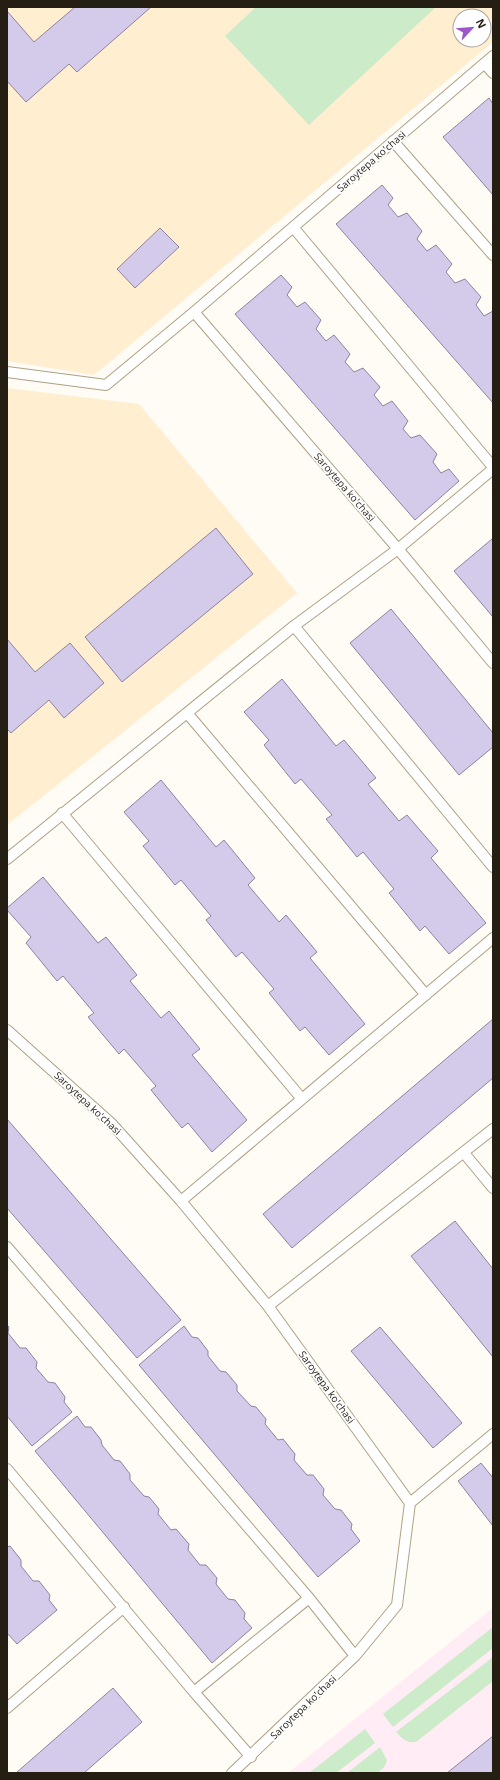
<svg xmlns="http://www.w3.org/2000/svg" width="500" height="1780" font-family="'Open Sans',sans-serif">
	<rect width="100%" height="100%" fill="#fffbf5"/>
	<!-- built -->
	<path fill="#ffeed0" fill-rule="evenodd" d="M7,7H493V42L94,375L7,361ZM460,16H484V40H460Z
		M7,388L139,404L297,593L7,825Z"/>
	<!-- medical -->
	<path fill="#ffecf5" d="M493,1608V1773H288Z"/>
	<!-- green -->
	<path fill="#cbebc9" d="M256,7H436L309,125L225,36Z
		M493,1627V1648L393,1727L383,1714Z
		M493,1657V1681L416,1742C406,1743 403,1739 396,1732Z
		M365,1729L375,1743L336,1773H309Z
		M380,1747L387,1760C383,1779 363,1773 347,1773Z"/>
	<!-- building -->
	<path fill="#d4cbeb" stroke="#8c83a0" d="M75,7H151L77,72L69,64L26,102L7,81V11L34,42Z
		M489,98L493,104V195L443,137Z
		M382,185L393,198L388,205L398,217L407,213L422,231L417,239L427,251L436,245L452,264L446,272L455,283L465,279L481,297L476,305L484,316L493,311V403L336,224Z
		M160,228L179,247L135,288L117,269Z
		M281,275L292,287L287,295L297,307L305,302L321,320L316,329L326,341L334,335L350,354L345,362L354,372L363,368L380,387L374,395L383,406L392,401L408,421L403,429L411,438L420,435L437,454L433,462L441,473L449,469L459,481L415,520L235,314Z
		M216,528L253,574L122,682L85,637Z
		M492,539L493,540V617L454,571Z
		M391,609L493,733V747L459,775L350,643Z
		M7,639L35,672L70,643L104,683L64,718L49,700L11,733L7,729Z
		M282,679L336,746L344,740L376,778L368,784L399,821L407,815L438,851L431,858L486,923L449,954L425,926L420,931L389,893L394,889L363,852L357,857L326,819L332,815L301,779L295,784L264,745L269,740L244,712Z
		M161,780L216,847L224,840L255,878L248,885L279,922L286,915L317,952L310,958L365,1024L329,1055L305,1027L300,1031L269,993L274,989L242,952L236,957L206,920L211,916L181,880L175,885L143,846L149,841L124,812Z
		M43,877L98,943L106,937L137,975L130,981L161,1018L169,1011L200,1049L192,1055L247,1120L212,1152L188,1123L182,1128L151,1090L156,1086L124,1049L119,1054L88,1017L94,1013L63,976L57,981L26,943L31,937L7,910V908Z
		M493,1019V1078L292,1248L263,1214Z
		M7,1119L181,1320L137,1358L7,1208Z
		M455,1221L493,1269V1357L411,1256Z
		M7,1325L9,1327L8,1333L20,1348H26L37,1362L36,1368L48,1382L55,1383L65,1397L64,1402L72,1412L32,1446L7,1416Z
		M184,1326L192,1337L198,1338L208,1351V1356L220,1371L226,1372L237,1385V1391L251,1406L256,1407L266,1419L265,1424L278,1440L283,1439L295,1454L294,1460L307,1475H313L324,1489L323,1495L335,1509L341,1510L352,1524L351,1529L360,1541L318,1577L139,1365Z
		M380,1327L462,1423L433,1448L351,1351Z
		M77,1416L85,1427H91L101,1440L102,1445L114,1460L120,1461L130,1474V1480L144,1496L149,1497L159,1509L158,1514L171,1530L176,1529L189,1544L188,1550L200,1565H206L217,1578L216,1584L228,1599L235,1600L245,1613L244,1619L252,1628L212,1663L35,1451Z
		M481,1463L493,1478V1526L458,1481Z
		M10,1546L21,1560V1566L33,1581H39L50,1595L49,1600L57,1610L17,1644L7,1633V1547Z
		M113,1688L142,1722L84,1773H16Z
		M493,1736V1773H447Z"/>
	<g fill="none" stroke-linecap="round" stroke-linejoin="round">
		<defs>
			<path id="service" d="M485,64L493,73
				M393,141L493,255
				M293,227L493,467
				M194,312L398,549L493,663
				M7,372L106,385L194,312L493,56
				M294,626L493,867
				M187,713L426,995
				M62,813L302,1099
				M7,859L294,626L398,549L493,469
				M7,1030L112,1124L181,1201L268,1306L410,1503L397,1605L355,1656L232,1773
				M464,1153L493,1188
				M181,1201L493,938
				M7,1247L309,1598L194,1692L7,1469
				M268,1306L493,1129
				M410,1503L493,1434
				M309,1598L355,1656
				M194,1692L251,1757
				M7,1708L124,1607"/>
		</defs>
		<!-- service casing -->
		<use href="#service" stroke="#b0a084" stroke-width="12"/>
		<!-- service -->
		<use href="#service" stroke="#fff" stroke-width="10"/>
	</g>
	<g text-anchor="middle" stroke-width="3.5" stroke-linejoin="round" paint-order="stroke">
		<!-- street labels -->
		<g font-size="10" fill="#241e13" stroke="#fff">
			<text transform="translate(371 161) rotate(-41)" y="4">Saroytepa ko'chasi</text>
			<text transform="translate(345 487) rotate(49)" y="4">Saroytepa ko'chasi</text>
			<text transform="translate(88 1103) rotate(43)" y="4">Saroytepa ko'chasi</text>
			<text transform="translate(327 1387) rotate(54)" y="4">Saroytepa ko'chasi</text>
			<text transform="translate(303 1707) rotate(-44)" y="4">Saroytepa ko'chasi</text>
		</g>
	</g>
	<!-- border -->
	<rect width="500" height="1780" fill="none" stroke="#241e13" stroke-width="16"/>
	<!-- north arrow -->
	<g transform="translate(472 28) rotate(64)"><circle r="19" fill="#ffffff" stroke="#a7a5a1"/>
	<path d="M0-3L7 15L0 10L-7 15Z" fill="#9e55c8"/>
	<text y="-6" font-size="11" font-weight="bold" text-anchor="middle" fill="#241e13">N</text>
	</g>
</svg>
